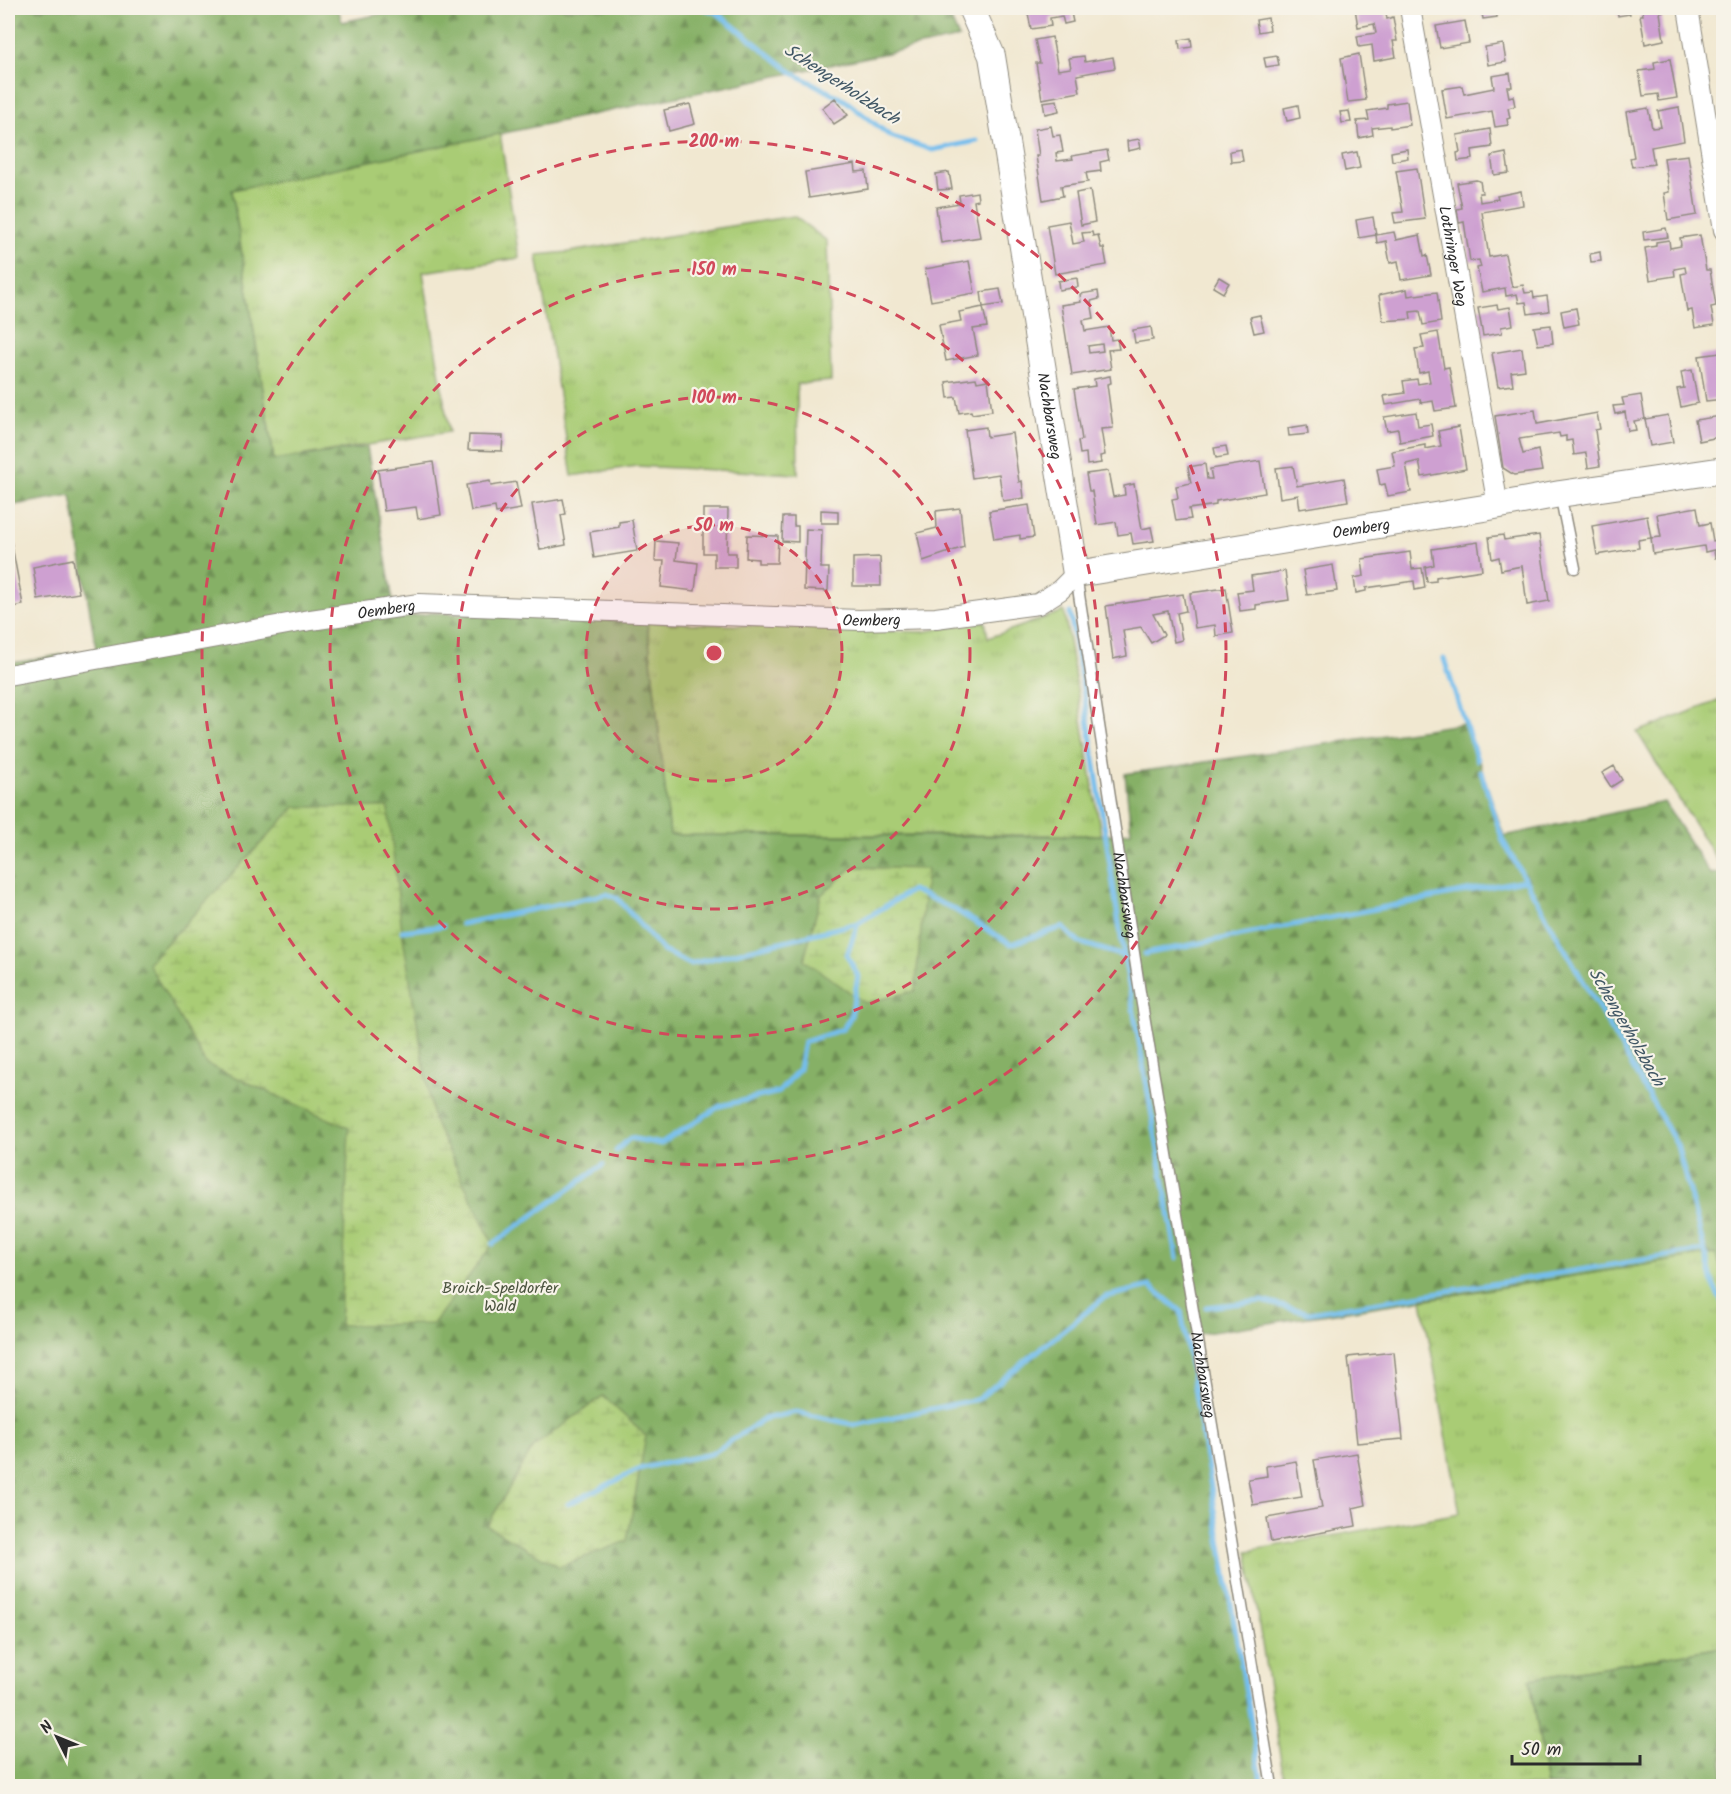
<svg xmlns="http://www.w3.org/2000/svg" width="1731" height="1794" font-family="Kalam,sans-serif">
	<defs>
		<pattern id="grass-tufts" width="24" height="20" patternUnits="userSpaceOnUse" patternTransform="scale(1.5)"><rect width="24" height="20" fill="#a9cc75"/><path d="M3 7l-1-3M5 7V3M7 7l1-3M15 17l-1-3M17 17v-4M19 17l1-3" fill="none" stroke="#92af65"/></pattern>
		<pattern id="forest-firs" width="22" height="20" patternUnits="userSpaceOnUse" patternTransform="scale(1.5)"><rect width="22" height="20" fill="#86b066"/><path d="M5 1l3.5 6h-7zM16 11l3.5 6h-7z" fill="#6e8f54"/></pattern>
		<pattern id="wetland-marsh" width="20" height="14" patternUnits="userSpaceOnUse" patternTransform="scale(1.5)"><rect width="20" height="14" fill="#a9cc75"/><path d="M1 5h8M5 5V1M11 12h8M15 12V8" fill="none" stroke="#92af65"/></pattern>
	</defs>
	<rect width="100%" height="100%" fill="#f7f3e8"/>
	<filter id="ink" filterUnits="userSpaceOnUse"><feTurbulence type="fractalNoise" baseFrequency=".0167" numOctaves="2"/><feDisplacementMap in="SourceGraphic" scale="12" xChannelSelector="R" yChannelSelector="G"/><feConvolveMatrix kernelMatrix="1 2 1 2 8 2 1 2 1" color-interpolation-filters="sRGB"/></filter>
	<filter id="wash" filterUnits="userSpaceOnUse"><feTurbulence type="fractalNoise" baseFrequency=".008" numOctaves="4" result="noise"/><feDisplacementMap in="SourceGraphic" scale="24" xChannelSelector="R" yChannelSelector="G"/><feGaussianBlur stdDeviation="1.35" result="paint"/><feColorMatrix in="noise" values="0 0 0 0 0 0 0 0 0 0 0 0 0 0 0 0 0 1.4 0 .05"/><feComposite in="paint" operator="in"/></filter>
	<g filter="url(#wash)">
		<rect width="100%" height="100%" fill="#f1e8d1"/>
		<!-- grass -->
		<path fill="url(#grass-tufts)" stroke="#6a7c50" stroke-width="1.5" d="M500,133L519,258L423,272L449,432L274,460L231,190Z
			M794,216L827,241L831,381L797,384L798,474L636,466L572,476L537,255L569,252Z
			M1064,611L1101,835H670L647,622L922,632L985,621L988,638Z
			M1723,699H1724L1723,870L1637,732Z
			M1716,1253L1724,1272L1723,1647L1530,1679L1547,1786H1285L1247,1551L1460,1513L1422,1300Z"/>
		<!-- forest -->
		<path fill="url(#forest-firs)" stroke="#586e48" stroke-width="1.5" d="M8,8H338L342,22L409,8H416L421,13L444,8H946L959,38L232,190L274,460L367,447L396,619L432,613L647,622L670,835L1040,836L1101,835L1131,832L1125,774L1466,723L1504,836L1664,802L1710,874L1723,872V1272L1715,1254L1186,1336L1262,1786H8V664L96,649L71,495L8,506Z
			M1723,1647V1786H1547L1530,1679Z"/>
		<!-- wetland -->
		<path fill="url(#wetland-marsh)" stroke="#6a7c50" stroke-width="1.5" d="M295,807H388L402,931L433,1119L493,1244L433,1324L340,1325L349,1128L206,1064L148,963Z
			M853,867L927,869L915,991L865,1003L804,960L821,895Z
			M603,1396L646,1436L627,1541L559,1567L487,1526L533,1447Z"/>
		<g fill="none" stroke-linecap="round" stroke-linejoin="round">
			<!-- stream -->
			<path stroke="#75beed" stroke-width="5" d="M703,8L717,13L793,73L846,101L890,136L932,150L977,141
				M1070,613L1085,700L1124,956L1177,1258
				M1444,659L1477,760
				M1481,772L1503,841L1677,1145L1714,1287L1724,1306
				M461,924L607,894L617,898L663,951L690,964L858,923L912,890L952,908L1011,944L1063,927L1078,942L1124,956
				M402,931L443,926
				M1144,954L1524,880
				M616,1151L630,1138L661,1144L720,1106L779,1092L799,1069L804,1042L843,1029L851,1016L858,976L847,955L858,923
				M493,1244L603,1165
				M1206,1307L1262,1301L1309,1313L1705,1250
				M568,1504L642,1468L711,1454L764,1419L796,1412L856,1425L978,1399L1105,1297L1150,1286L1181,1311L1262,1786"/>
		</g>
		<g id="blocks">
			<!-- building -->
			<path fill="#cea0d1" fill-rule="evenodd" d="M1027,8H1070L1073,22L1064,24L1062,16L1050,18L1051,26L1031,29Z
				M1355,8H1385L1387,19L1393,17L1397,41H1393L1396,57L1374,61L1372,45L1359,47L1357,36L1376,33L1374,24L1358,27Z
				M1429,8H1450V11L1430,13Z
				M1481,8H1496L1497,17L1483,19Z
				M1617,8H1628L1630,14L1618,16Z
				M1642,8H1664L1665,11L1660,12L1664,40L1645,44L1640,15H1643Z
				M1716,8H1724V18L1718,19Z
				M1268,18L1270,30L1258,32L1256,20Z
				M1465,21L1469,43L1440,48L1436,26Z
				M1052,37L1058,70L1071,68L1069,58L1084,56L1085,62L1113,57L1115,68L1077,75L1080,92L1042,99L1036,63H1040L1035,40Z
				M1191,38L1192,47L1180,49L1179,40Z
				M1503,44L1506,62L1488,65L1485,47Z
				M1359,54L1366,100L1348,102L1341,58Z
				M1277,56L1279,65L1266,67L1264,58Z
				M1670,59L1677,98L1659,101L1658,94L1643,96L1639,71L1655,69L1654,62Z
				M1510,73L1512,87H1507L1509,97L1513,96L1515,106L1508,108L1510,118L1507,119L1508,125L1495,127L1492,111L1447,119L1442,89L1462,86L1464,94L1494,88L1492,76Z
				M835,98L848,115L834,124L822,108Z
				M1057,100L1059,111L1045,114L1043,102Z
				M1407,101L1410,125L1390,128V126L1372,128L1373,135L1359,138L1357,121L1369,120L1367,111L1387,108V104Z
				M690,104L695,124L669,131L664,110Z
				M1298,105L1300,118L1287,121L1284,108Z
				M1679,107L1684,141L1651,147L1654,164L1632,167L1630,158L1634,157L1626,112L1648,108L1652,128L1661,127L1658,111Z
				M1349,111L1351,122L1342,123L1340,112Z
				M1051,126L1053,136L1060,135L1063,152L1056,153L1057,161L1073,159L1072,156L1107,150L1109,160L1100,162L1101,171L1086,173L1088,182L1061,186L1063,196L1043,200L1036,156H1039L1035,129Z
				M1490,129L1492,147L1472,150L1473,159L1458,161L1457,153L1460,152L1457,135Z
				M1139,139L1141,148L1128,151L1127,141Z
				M1241,149L1243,161L1231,162L1230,151Z
				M1407,149L1408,158L1392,161L1391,152Z
				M1357,152L1360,168L1345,171L1342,155Z
				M1506,153L1509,173L1494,175L1491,156Z
				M1688,155L1697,215L1668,220L1664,193L1669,192L1664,158Z
				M855,164L856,172L866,171L868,189L809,198L805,172Z
				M1417,168L1425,219L1395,223L1393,213L1403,212L1396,171Z
				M949,172L952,189L938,190L936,174Z
				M1476,180L1480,181L1482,193H1479L1480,202L1498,199L1497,196L1521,191L1523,205L1482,212L1489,257L1505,254L1512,287L1523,285L1525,293L1533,292L1534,298L1547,296L1549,311L1528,314L1526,302L1519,303L1517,294L1506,296L1505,288L1482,292L1477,268L1481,267L1479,260L1470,261L1464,222L1459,223L1457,209L1462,208L1457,183Z
				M1090,190L1095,222L1081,225L1076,193Z
				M977,192L978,200L974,201L980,237L941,243L936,207L960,203L959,195Z
				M1373,217L1376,235L1359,238L1356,220Z
				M1069,221L1073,244L1084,242L1082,233L1092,232L1093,236L1098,235L1101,248H1104L1107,265L1055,274L1047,225Z
				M1666,228L1668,237L1644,240L1643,232Z
				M1394,232L1396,240L1420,235L1424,256L1427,255L1431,275L1401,280L1398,261L1390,263L1386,241L1377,243L1376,235Z
				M1700,235L1706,270H1710L1716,306L1711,307L1714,325L1695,328L1692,310L1687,311L1681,274L1686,273L1685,267L1674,269L1675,276L1650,280L1645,248L1656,246V242L1669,240L1670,248L1681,246L1680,238Z
				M1600,252L1601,261L1591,262L1590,254Z
				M969,261L975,293L931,301L925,269Z
				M1219,277L1229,283L1223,293L1213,287Z
				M1077,278L1078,287L1059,290L1058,281Z
				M1000,289L1003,304L983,307L981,292Z
				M1407,289L1408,296L1437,292L1441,322L1423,325L1420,311L1410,312L1411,319L1383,321L1379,295Z
				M1098,291L1099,299L1091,301L1094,318L1083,320L1085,331L1109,327L1111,340L1117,339L1119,349L1108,350L1111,369L1072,375L1061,305L1081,302L1080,294ZM1102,344L1103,351L1089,353L1088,346Z
				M1497,305L1498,309L1510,307L1513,325L1501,327L1502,333L1483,336L1478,308Z
				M983,307L987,327L973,329L978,355L946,361L939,325L961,321L959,312Z
				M1576,308L1579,324L1564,327L1561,311Z
				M1260,315L1264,331L1254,333L1250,317Z
				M1551,325L1553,343L1538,345L1534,327Z
				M1151,327L1153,340L1135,343L1133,330Z
				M1438,332L1444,368L1449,367L1456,408L1435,411L1433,401L1421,403L1420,399L1386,405L1384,396L1405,393L1403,381L1417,379L1418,384L1430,382L1428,371L1419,373L1415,349L1424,348L1421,335Z
				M1522,348L1525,370L1511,372L1513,385L1498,387L1492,353Z
				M1720,353L1724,376V399L1706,401L1699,356Z
				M1692,370L1698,403L1681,407L1677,389L1684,388L1681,372Z
				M1110,376L1111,383L1107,384L1113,428L1101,429L1105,455L1100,456L1101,463L1087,465L1086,453L1080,454L1078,441L1082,440L1074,389L1095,386L1094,379Z
				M976,378L977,382L988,380L992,411L972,414L971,411L959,413L956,397L948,398L946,382Z
				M1641,395L1645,419L1634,421L1636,430L1628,431L1625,412L1615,414L1613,406L1624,405L1622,398Z
				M1535,410L1537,424L1597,413L1600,429L1595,430L1600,466L1588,468L1586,453L1574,455L1572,440L1566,441V436L1560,437L1559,433L1519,439L1523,454L1538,450L1542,471L1514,475L1503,468L1495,416Z
				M1416,412L1418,426L1431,424L1433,436L1400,442L1398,429L1387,431L1384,417Z
				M1668,415L1673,442L1650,446L1645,419Z
				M1721,416L1724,436L1699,441L1695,420Z
				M1307,425L1308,434L1289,436L1288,428Z
				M986,427L987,437L1012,433L1019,482L1022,481L1024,498L1003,501L999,474L972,478L965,430Z
				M1459,427L1466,469L1422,477L1419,461L1406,464L1411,492L1388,496L1385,484L1380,485L1377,469L1395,466L1392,451L1425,445V449L1441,446L1438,431Z
				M469,435L503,436L502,451L468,450Z
				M1226,446L1228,456L1216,458L1214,448Z
				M1260,461L1265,493L1216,501V505L1189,509L1191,519L1176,521L1172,499L1178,498L1176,486L1191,483L1188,467L1205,464L1207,479H1212L1210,469Z
				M433,462L441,515L418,519L416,507L384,511L378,470Z
				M1293,466L1297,486L1344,478L1348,501L1300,509L1298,495L1280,498L1276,468Z
				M1108,471L1113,497L1125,495L1124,486L1134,484L1142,529L1151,527L1154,541L1133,544L1131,533L1118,535L1116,522L1097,525L1092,491H1089L1086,474Z
				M490,481L491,486L516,482L521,509L496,513L495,507L471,511L466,485Z
				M563,499L566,514L561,515L566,545L540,550L532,504Z
				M1724,502V517H1722L1720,503Z
				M1029,505L1034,537L1020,539V535L994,539L989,511Z
				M1697,507L1700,525L1710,523L1713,541L1724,539V557L1715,558L1714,550L1705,552L1704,546L1653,554L1651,538L1661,537L1657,514Z
				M960,508L964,547L923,561L917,533L937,528L936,511Z
				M703,509H728L727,553H736V567H714V553H703Z
				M821,510L838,511V523H821Z
				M1647,516L1651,538L1638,540L1639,548L1597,555L1592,526Z
				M783,517H794V526H798V542L782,541Z
				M632,520L637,551L594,558L590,532L619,527V522Z
				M806,529L822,530L821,568H829L828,591L804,590Z
				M8,535H10L23,605L8,608Z
				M747,535L778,536L777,563H758V559L746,558Z
				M1503,535L1504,540L1539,535L1549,601L1527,605L1522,566L1501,570L1499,557L1492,559L1489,537Z
				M656,541L678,543L676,560L698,563L695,591L661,587L664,561H655Z
				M1478,542L1482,570L1436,577V581L1427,582L1425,567L1434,565L1432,549Z
				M1410,552L1412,569L1422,568L1425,588L1415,590L1414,581L1366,588V591L1356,593L1354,578L1364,576L1362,559Z
				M880,557L881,586H853V558Z
				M73,559L79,593L38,600L33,567Z
				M1333,565L1337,591L1307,595L1303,570Z
				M1285,571L1289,600L1256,605V609L1240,611L1237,592L1253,590L1251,576Z
				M1226,588L1233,633L1216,636L1215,625L1195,628L1190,593Z
				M1183,594L1186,611L1177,613L1182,640L1174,642L1168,611L1153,614L1164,635L1151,643L1141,627L1123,630L1127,656L1113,659L1106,606Z
				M1614,766L1622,780L1611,787L1602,773Z
				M1394,1352L1403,1439L1357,1443L1348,1357Z
				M1357,1453L1366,1505L1353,1508L1356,1526L1271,1542L1267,1518L1322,1508L1314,1460Z
				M1296,1461L1302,1497L1253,1505L1248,1479L1267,1476L1266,1466Z"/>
		</g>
	</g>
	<g filter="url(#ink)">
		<use href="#blocks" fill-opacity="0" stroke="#8e8a7e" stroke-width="1.5"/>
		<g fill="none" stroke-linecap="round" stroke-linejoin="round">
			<defs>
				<g id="service">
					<path d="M1560,494L1575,568"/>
					<path id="s1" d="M1076,575L1140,992L1272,1786"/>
				</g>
				<g id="minor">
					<path id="s2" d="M1410,8L1498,506"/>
					<path d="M1688,8L1724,230"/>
					<path id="s3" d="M8,675L304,621L419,604L859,620L936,618L1038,604L1060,590L1076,574"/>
				</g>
				<g id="tertiary">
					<path id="s4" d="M971,8L992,56L1076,574L1484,508L1560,494L1724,470"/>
				</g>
			</defs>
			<!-- service casing -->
			<use href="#service" stroke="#8e8a7e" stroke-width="13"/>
			<!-- minor casing -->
			<use href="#minor" stroke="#8e8a7e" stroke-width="22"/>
			<!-- tertiary casing -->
			<use href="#tertiary" stroke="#8e8a7e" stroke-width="28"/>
			<!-- service -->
			<use href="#service" stroke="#fff" stroke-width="10"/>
			<!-- minor -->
			<use href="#minor" stroke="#fff" stroke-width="20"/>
			<!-- tertiary -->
			<use href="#tertiary" stroke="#fff" stroke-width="26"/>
		</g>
	</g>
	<!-- distance rings -->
	<circle cx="714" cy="653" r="128" fill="#d1495b" fill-opacity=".12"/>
	<g fill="none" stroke="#d1495b" stroke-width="3" stroke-dasharray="10 8">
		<circle cx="714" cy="653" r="128"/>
		<circle cx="714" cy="653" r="256"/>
		<circle cx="714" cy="653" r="384"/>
		<circle cx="714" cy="653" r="512"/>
	</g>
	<g text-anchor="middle" stroke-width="4.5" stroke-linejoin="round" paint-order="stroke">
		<!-- street labels -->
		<g font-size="16" fill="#2b2b2b" stroke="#f7f3e8">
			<text dy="6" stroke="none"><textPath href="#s2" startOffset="252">Lothringer Weg</textPath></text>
			<text dy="6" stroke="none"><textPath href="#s4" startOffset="417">Nachbarsweg</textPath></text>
			<text dy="6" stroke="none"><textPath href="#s4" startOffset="866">Oemberg</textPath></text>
			<text dy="6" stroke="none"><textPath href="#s3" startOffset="384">Oemberg</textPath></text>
			<text dy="6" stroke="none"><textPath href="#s3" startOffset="870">Oemberg</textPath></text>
			<text dy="6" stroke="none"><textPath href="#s1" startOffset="324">Nachbarsweg</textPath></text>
			<text dy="6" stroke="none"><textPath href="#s1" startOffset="810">Nachbarsweg</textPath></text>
		</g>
		<!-- park labels -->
		<g font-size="16" fill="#4a533e" stroke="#f7f3e8">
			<text x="500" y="1293">Broich-Speldorfer<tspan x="500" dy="18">Wald</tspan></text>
		</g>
		<!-- water labels -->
		<g font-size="18" font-style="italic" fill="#415765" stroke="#f7f3e8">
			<text transform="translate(842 84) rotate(33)" y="6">Schengerholzbach</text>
			<text transform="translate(1627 1027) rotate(60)" y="6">Schengerholzbach</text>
		</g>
	</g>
	<circle cx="714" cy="653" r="9" fill="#d1495b" stroke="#f7f3e8" stroke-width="3"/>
	<g font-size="18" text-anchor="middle" font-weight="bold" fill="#d1495b" stroke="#f7f3e8" stroke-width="4.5" stroke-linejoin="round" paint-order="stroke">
		<text x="714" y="147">200 m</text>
		<text x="714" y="275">150 m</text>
		<text x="714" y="403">100 m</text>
		<text x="714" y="531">50 m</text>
	</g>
	<!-- margin -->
	<rect width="1731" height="1794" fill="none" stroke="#f7f3e8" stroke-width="30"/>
	<!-- north arrow -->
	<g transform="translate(57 1737) rotate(313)" stroke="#f7f3e8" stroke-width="4.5" paint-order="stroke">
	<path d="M0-4.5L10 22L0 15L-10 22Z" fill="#2b2b2b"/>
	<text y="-9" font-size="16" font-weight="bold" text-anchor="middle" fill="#2b2b2b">N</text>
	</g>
	<!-- scale -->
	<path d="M1512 1755v9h128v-9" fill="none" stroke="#2b2b2b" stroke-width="3"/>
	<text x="1521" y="1755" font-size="18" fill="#2b2b2b" stroke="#f7f3e8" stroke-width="4.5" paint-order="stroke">50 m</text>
</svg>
